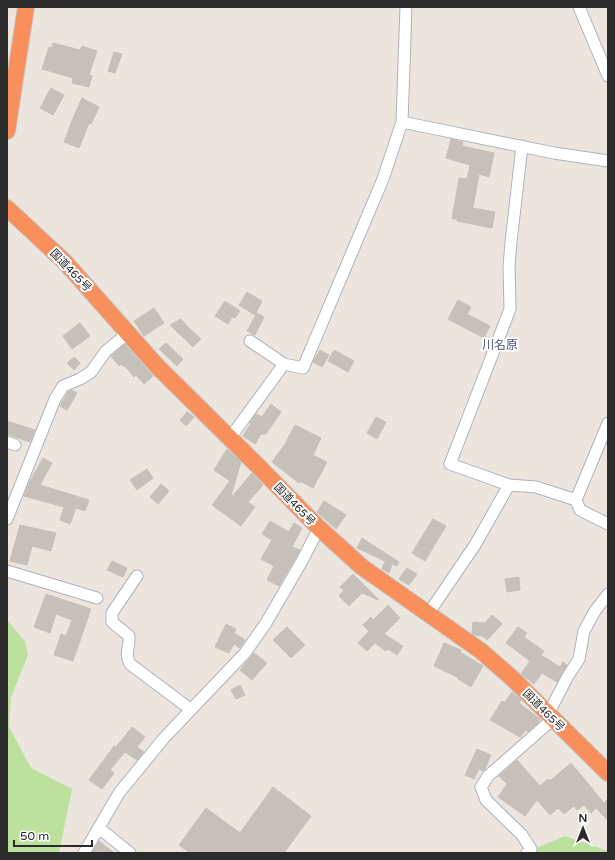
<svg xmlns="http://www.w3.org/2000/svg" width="615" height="860" font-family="'Varela Round','Noto Sans JP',sans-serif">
	<rect width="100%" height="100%" fill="#ece5de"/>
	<!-- green -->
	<path fill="#bbe19c" d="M7,620L25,641L28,655L11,697L9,727L31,768L72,789L59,853H7Z
		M565,836L608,851V853H532L536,848Z"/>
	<!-- building -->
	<path fill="#c5c0b9" stroke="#c8c0b7" d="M53,43L80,50L82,46L97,51L89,75L92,76L89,87L72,83L73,78L42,69L49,47L52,48Z
		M114,52L122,54L115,73L108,71Z
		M51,88L64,95L53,115L40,108Z
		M82,98L99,107L91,124L89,123L79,148L64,142L73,118Z
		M451,139L463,142L462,146L494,153L489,177L479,174L473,208L495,212L492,228L457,221V219H452L459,178L467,179L470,165L446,158Z
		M247,292L262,301L255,315L239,305Z
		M458,300L471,307L467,314L490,326L484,338L448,319Z
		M225,301L240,311L235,318L232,317L228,324L215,316Z
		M154,308L164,323L144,336L134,321Z
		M257,313L264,317L255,335L247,331Z
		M181,319L187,326L201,339L193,347L170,325Z
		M80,323L90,336L72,349L63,336Z
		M166,343L183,359L177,366L159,349Z
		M125,344L153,376L144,384L136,375L134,377L125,366L124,367L121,364L119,366L111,356Z
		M320,350L329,355L322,367L313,362Z
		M334,350L354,361L348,372L328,361Z
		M74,357L80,363L74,370L67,363Z
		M72,390L77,393L67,410L60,406L68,392Z
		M271,404L281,412L266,434H261L255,444L243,436L251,423H250L256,414L262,417Z
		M187,412L194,417L186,426L180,420Z
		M376,417L386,422L377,439L367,433Z
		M7,421L35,430L30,442L7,434Z
		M295,425L321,438L313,455L327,462L313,488L300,481L299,483L272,462L285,444Z
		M227,449L241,462L230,499L252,473L263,485L248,502L255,507L241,526L212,505L230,481L214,470Z
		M43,458L52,463L40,485L89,500L85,511L76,508L70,524L60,520L64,507L24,496L30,481Z
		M147,469L153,478L137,490L130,480Z
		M161,484L169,491L158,504L150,497Z
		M324,501L346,515L336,529L317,512Z
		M433,519L446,526L425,561L412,553Z
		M270,521L289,532L294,523L302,528L292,547L300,550L279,586L267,580L274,566L261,559L272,540L262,534Z
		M20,525L56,533L51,551L32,546L27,565L10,561Z
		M362,538L399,562L397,566L392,564L389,573L382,569L385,561L357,548Z
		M112,561L127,568L123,577L107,570Z
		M407,568L417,574L409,585L399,579Z
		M353,574L379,600H378L362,593L349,606L339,596L344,590L340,587Z
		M519,577L520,590L507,592L505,579Z
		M46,594L91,609L73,661L54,655L61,634L66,636L72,620L56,614L50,633L34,627Z
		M388,605L400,618L384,634L403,646L397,655L388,649L386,651L375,643L367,651L358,643L369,631L363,625L371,617L373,620Z
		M492,615L502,624L487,640L483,636L475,635L472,633L473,622L485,623Z
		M226,624L236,629L234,633L245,640L240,648L234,644L229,653L215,647Z
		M287,627L305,645L291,658L273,640Z
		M518,627L527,633L524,637L544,651L541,655L560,667L563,662L567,665L557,682L542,673L534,684L521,674L530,661L506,643Z
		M444,643L461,650L460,652L483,666L471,687L458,679L459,678L434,666Z
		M254,653L267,663L252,680L240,670Z
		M240,685L245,695L236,699L231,690Z
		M512,692L521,700L519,703L540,719L537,724L528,732L526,730L520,737L490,720L502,701L505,702Z
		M132,727L145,737L137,747L144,752L137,760L125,752L110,770L114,773L102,789L89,780L114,746L116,747Z
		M477,749L491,755L484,771L479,769L474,779L465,775Z
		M517,760L540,786L548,779L550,781L571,763L604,803L608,799V821L596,808L591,813L584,805L577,810L574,806L564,814L558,808L550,815L537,800L525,816L498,797L507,784L499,776Z
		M273,787L311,816L284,853H190L179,845L206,808L240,833Z
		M99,841L114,853H92Z"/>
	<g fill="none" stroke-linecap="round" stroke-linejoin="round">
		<defs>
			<path id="minor" d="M579,7L608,76
				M402,122L554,153L608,161
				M522,146L511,242L509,266L510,309L450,464L509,485L536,487L576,500
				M250,341L284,364
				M608,423L576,500L580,510L608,524
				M230,438L284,364L303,368L383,179L402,122L406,7
				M7,442L15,445
				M7,519L55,399L63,386L80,379L91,372L106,351L128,333
				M7,571L97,598
				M137,576L112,613V622L129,636C130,647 124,653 130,664L190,709
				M428,614L475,545L509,485
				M548,714L568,676L579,659L584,631L595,611L608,594
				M99,828L130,853
				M84,853L119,793L164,738L245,653L266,623L302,561L319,528
				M527,853L531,849L522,835L486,800L481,787L488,776L553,719"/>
			<path id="highway" d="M7,131L26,7
				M7,208L64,261L157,366L258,466L319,528L362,567L481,651L512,678L608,773"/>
		</defs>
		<!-- minor casing -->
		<use href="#minor" stroke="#aeb2bb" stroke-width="13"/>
		<!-- highway casing -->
		<use href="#highway" stroke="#c4c4c4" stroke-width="18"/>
		<!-- minor -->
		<use href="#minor" stroke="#fff" stroke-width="11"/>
		<!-- highway -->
		<use href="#highway" stroke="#f9905c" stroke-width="16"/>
	</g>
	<g text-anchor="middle" stroke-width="4" stroke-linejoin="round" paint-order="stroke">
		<!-- street labels -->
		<g font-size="11" fill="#2b2b2b" stroke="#fff">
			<text transform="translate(71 270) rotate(46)" y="4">国道465号</text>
			<text transform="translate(295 504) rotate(46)" y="4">国道465号</text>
			<text transform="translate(544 710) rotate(45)" y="4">国道465号</text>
		</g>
		<!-- neighbourhood labels -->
		<g font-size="12" fill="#4c5a7b" stroke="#fff">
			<text x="500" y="349">川名原</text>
		</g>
	</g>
	<!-- border -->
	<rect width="615" height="860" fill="none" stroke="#2b2b2b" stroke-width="16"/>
	<!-- north arrow -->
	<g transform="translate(583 828)" stroke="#ffffff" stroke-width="3" paint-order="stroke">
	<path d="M0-3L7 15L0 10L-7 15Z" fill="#2b2b2b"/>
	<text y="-6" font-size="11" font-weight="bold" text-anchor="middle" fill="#2b2b2b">N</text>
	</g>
	<!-- scale -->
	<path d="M14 840v6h78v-6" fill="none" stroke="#2b2b2b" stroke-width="2"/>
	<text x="20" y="840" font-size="12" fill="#2b2b2b" stroke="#ffffff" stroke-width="3" paint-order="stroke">50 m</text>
</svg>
